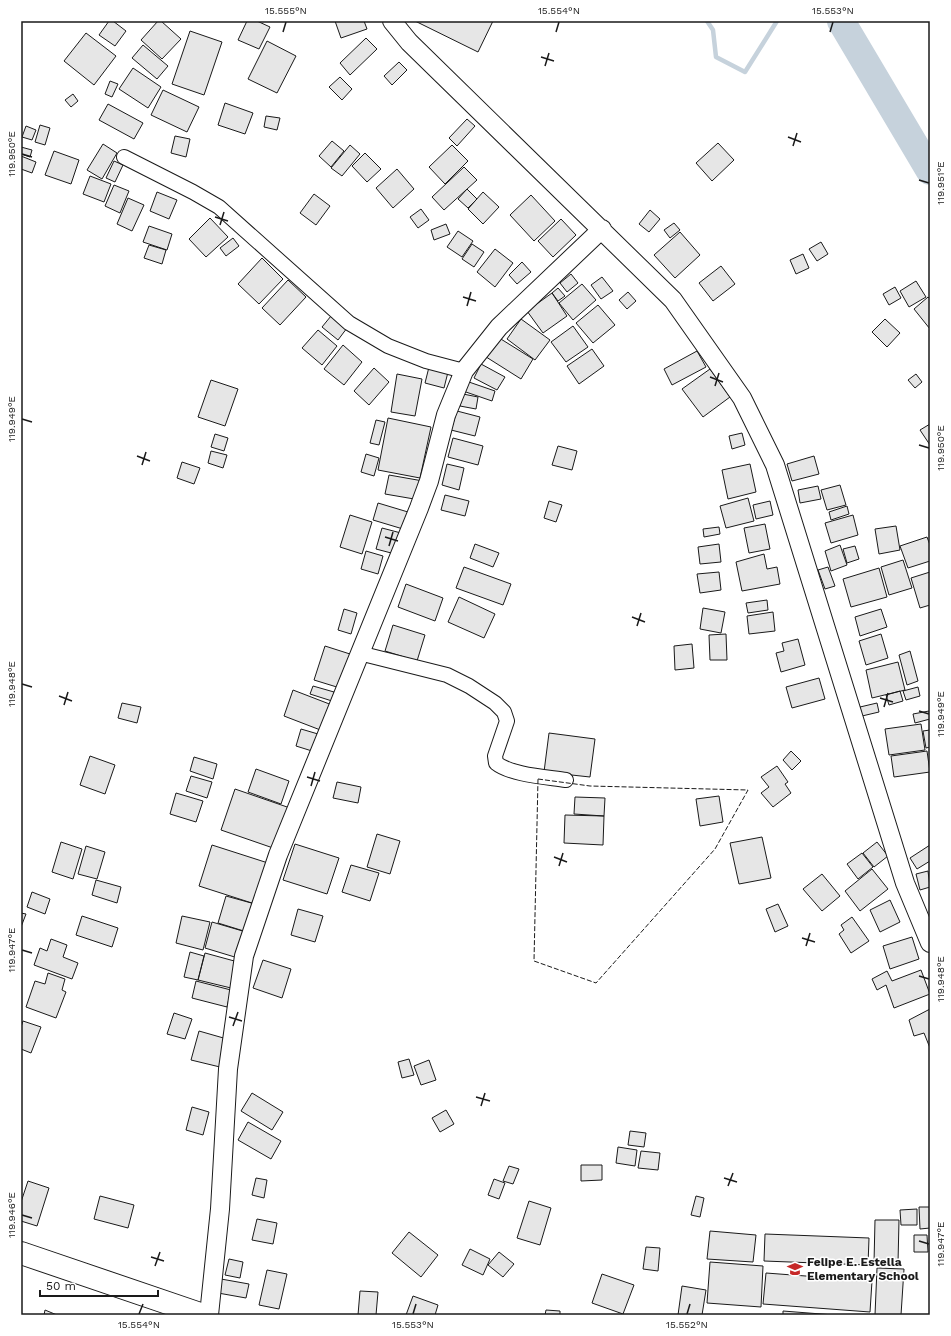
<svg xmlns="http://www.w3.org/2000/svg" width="951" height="1336" font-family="'Work Sans',sans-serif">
	<rect width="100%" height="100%" fill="#fff"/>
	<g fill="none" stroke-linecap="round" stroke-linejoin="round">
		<!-- stream -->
		<path stroke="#c6d2dc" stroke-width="4.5" d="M707,21L713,30L716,57L745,72L777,21"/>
		<!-- river -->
		<path stroke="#c6d2dc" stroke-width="28" d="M841,21L930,171"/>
	</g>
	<!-- building -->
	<path fill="#e6e6e6" stroke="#1a1a1a" d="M109,21H113L126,31L115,46L99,35Z
		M158,21H161L181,39L162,59L141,40Z
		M247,21H257L270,27L259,49L238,40Z
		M335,21H364L367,29L341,38Z
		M415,21H493L478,52Z
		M190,31L222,42L204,95L172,84Z
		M86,33L116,56L94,85L64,61Z
		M366,38L377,49L350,75L340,63Z
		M267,41L296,56L277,93L248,79Z
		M143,45L168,66L157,79L132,58Z
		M399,62L407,70L392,85L384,76Z
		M133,68L161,87L148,108L119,89Z
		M340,77L352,89L342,100L329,87Z
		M110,81L118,84L112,97L105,94Z
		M163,90L199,107L187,132L151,115Z
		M73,94L78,101L71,107L65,100Z
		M225,103L253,113L245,134L218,125Z
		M108,104L143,123L134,139L99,120Z
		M266,116L280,118L277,130L264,127Z
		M467,119L475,126L457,146L449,138Z
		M40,125L50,128L45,145L35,142Z
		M26,126L36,130L32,140L22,137Z
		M175,136L190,139L186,157L171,153Z
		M332,141L344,151L331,167L319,156Z
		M718,143L734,160L712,181L696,163Z
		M103,144L117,153L102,179L87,170Z
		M350,145L360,154L342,176L331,168Z
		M452,145L468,161L445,184L429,167Z
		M21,147L32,150L30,157L21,154Z
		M54,151L79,160L71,184L45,175Z
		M365,153L381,169L367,182L352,166Z
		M21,156L36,162L32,173L21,169Z
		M114,161L123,165L115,182L106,178Z
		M464,167L477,180L444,210L432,197Z
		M397,169L414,189L393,208L376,188Z
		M90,176L111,184L104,202L83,194Z
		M114,185L129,191L120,213L105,206Z
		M467,189L477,199L468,208L458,199Z
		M157,192L177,200L169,219L150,211Z
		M483,192L499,207L483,224L468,209Z
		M314,194L330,206L316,225L300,213Z
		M531,195L555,221L534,241L510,215Z
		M128,198L144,205L132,231L117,224Z
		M421,209L429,220L418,228L410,217Z
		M650,210L660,219L649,232L639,224Z
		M210,218L228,237L206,257L189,239Z
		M561,219L576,235L553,257L538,241Z
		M674,223L680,230L670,238L664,230Z
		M446,224L450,234L434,240L431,230Z
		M149,226L172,234L167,250L143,242Z
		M458,231L473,241L462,257L447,247Z
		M680,232L700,255L675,278L654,255Z
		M233,238L239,246L226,256L220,248Z
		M821,242L828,254L817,261L809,249Z
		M472,244L484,252L474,267L462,259Z
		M149,245L166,250L162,264L144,258Z
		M495,249L513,263L495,287L477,272Z
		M803,254L809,268L796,274L790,260Z
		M262,258L283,279L259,304L238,284Z
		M522,262L531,272L517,284L509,275Z
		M721,266L735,284L713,301L699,283Z
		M571,274L578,283L567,292L560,283Z
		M602,277L613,291L601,299L591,285Z
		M288,280L306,297L280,325L262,308Z
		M916,281L926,297L909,307L900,291Z
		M582,284L596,300L573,320L559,303Z
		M895,287L901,298L889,305L883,294Z
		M558,288L565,296L558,301L552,293Z
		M628,292L636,301L627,309L619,300Z
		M552,293L567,316L543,333L527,311Z
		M928,297L930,299V329L914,309Z
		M598,305L615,325L593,343L576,323Z
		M331,316L347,328L338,340L322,327Z
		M521,319L550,340L535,360L507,339Z
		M885,319L900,333L887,347L872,332Z
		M573,326L588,347L566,362L551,342Z
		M318,330L337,346L322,365L302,348Z
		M496,336L533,359L521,379L483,355Z
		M343,345L362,362L344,385L324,369Z
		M592,349L604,366L579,384L567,366Z
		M697,351L706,367L672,385L664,369Z
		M481,364L505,377L497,390L474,378Z
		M429,367L448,372L444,388L425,383Z
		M374,368L389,382L369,405L354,391Z
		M710,369L730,397L703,417L682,389Z
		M397,374L422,379L415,416L391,412Z
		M916,374L922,382L915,388L908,380Z
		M211,380L238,389L225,426L198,417Z
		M466,381L495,391L492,401L463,391Z
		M463,394L478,397L476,409L460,406Z
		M457,411L480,417L475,436L451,430Z
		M388,418L431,427L420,478L378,470Z
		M376,420L385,422L379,445L370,443Z
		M930,424V445L920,430Z
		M742,433L745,445L732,449L729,436Z
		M215,434L228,438L224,451L211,447Z
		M453,438L483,446L478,465L448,457Z
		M558,446L577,451L572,470L552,465Z
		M211,451L227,455L223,468L208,463Z
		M366,454L379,458L374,476L361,472Z
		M814,456L819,474L792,481L787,464Z
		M182,462L200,468L194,484L177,478Z
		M447,464L464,468L459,490L442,485Z
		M750,464L756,492L728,499L722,470Z
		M389,475L423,481L420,500L385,494Z
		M840,485L846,505L827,510L821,490Z
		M818,486L821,499L800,503L798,490Z
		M445,495L469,501L465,516L441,510Z
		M748,498L754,521L726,528L720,506Z
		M549,501L562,505L556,522L544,518Z
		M770,501L773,515L756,519L753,505Z
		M378,503L408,512L403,529L373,520Z
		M847,506L849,514L831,520L829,512Z
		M350,515L372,522L362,554L340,547Z
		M853,515L858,535L831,543L825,523Z
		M765,524L770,549L749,553L744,528Z
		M896,526L900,550L879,554L875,529Z
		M719,527L720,534L704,537L703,529Z
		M382,528L401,533L395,554L376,549Z
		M927,537L930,545V561L908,568L900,546Z
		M475,544L499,553L493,567L470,558Z
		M719,544L721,562L700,564L698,547Z
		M840,545L847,565L831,571L825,551Z
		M855,546L859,559L847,563L843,549Z
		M366,551L383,556L378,574L361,569Z
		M764,554L767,569L777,567L780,584L742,591L736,562Z
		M903,560L912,588L889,595L881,567Z
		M464,567L511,584L503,605L456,588Z
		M828,567L835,586L825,589L818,570Z
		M879,568L887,597L851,607L843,579Z
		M719,572L721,590L700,593L697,574Z
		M930,572V605L920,608L911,578Z
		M406,584L443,598L435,621L398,607Z
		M459,597L495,614L484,638L448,622Z
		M767,600L768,610L748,613L746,603Z
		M703,608L725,612L721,633L700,629Z
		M344,609L357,613L351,634L338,630Z
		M881,609L887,627L860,636L855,617Z
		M773,612L775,631L749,634L747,616Z
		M393,625L425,635L417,661L385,651Z
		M726,634L727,660H710L709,635Z
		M881,634L888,658L866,665L859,641Z
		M798,639L805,665L781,672L776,653L784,651L782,643Z
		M692,644L694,668L675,670L674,646Z
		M325,646L350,654L340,688L314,680Z
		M910,651L918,681L907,685L899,655Z
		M898,662L905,690L872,698L866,670Z
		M819,678L825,699L792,708L786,687Z
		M313,686L334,692L332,701L310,694Z
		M918,687L920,696L906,700L903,691Z
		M293,690L332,705L323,731L284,716Z
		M900,691L903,701L889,705L886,695Z
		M122,703L141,707L137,723L118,718Z
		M877,703L879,712L862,716L860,707Z
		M929,711L930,719L915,723L913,714Z
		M921,724L925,750L889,755L885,729Z
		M301,729L318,734L312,751L296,746Z
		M930,730V747L926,748L923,731Z
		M549,733L595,739L590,777L544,772Z
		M791,751L801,761L792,770L783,760Z
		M927,751L930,772L894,777L891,756Z
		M90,756L115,765L105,794L80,785Z
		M194,757L217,764L213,779L190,771Z
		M777,766L788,782L785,784L791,793L773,807L761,793L769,787L761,777Z
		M256,769L289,781L281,804L248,792Z
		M191,776L212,782L207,798L186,791Z
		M337,782L361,787L358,803L333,798Z
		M235,789L290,808L276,849L221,830Z
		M176,793L203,801L196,822L170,814Z
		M719,796L723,822L700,826L696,799Z
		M575,797L605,798L604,816L574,814Z
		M565,815L604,816L603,845L564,843Z
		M377,834L400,841L390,874L367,867Z
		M762,837L771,878L739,884L730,843Z
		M61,842L82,849L73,879L52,872Z
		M877,842L888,856L874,867L863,853Z
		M295,844L339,858L327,894L283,880Z
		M212,845L268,863L255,904L199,886Z
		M930,845V861L917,869L910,858Z
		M86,846L105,852L97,879L78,874Z
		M862,853L873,867L858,879L847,864Z
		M351,865L379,873L370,901L342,892Z
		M872,869L888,889L860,911L845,891Z
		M928,871L930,887L920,890L916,874Z
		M822,874L840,896L822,911L803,889Z
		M96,880L121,887L117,903L92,895Z
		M32,892L50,899L45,914L27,907Z
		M226,896L255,904L247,932L218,923Z
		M890,900L900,922L880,932L870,910Z
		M778,904L788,926L775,932L766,909Z
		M298,909L323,916L315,942L291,935Z
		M21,913L26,914L21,927Z
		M82,916L118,928L112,947L76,935Z
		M182,916L210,922L203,950L176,943Z
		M852,917L869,941L851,953L839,934L844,930L841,925Z
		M212,922L246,932L238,958L205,948Z
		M912,937L919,959L890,969L883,946Z
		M51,939L67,945L63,957L78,963L72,979L34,965L40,948L47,951Z
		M190,952L204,956L198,980L184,977Z
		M205,953L238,962L231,988L198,980Z
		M263,960L291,969L282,998L253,988Z
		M921,970L930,994L894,1008L886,985L877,990L872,979L887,971L892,981Z
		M48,973L65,979L62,990L66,992L56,1018L26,1007L35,981L45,984Z
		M196,981L231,990L227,1007L192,998Z
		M930,1009V1048L924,1033L914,1036L909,1020Z
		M174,1013L192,1019L185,1039L167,1034Z
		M23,1021L41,1027L31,1053L21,1049V1027Z
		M199,1031L227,1039L220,1067L191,1060Z
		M409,1059L414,1075L402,1078L398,1062Z
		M429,1060L436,1080L421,1085L414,1066Z
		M252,1093L283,1112L272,1130L241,1111Z
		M192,1107L209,1112L203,1135L186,1130Z
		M446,1110L454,1124L440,1132L432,1118Z
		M248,1122L281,1141L271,1159L238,1140Z
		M630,1131L646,1133L644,1147L628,1145Z
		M618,1147L637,1150L635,1166L616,1163Z
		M641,1151L660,1153L658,1170L638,1168Z
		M581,1165H602V1180L581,1181Z
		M509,1166L519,1169L513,1184L503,1181Z
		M256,1178L267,1180L264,1198L252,1195Z
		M494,1179L505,1183L499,1199L488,1195Z
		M28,1181L49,1188L37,1226L21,1221V1202Z
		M100,1196L134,1205L128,1228L94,1219Z
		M696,1196L704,1198L700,1217L691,1215Z
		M529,1201L551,1208L540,1245L517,1238Z
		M919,1207H930V1228L920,1229Z
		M917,1209V1225H901L900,1210Z
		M257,1219L277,1223L273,1244L252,1240Z
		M875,1220H899L898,1263H874Z
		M710,1231L756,1235L753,1262L707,1259Z
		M409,1232L438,1255L421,1277L392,1253Z
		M765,1234L869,1238L868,1265L764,1261Z
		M914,1235H927L928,1252H914Z
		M646,1247L660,1248L658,1271L643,1269Z
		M470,1249L490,1259L483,1275L462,1265Z
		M499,1252L514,1264L503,1277L488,1265Z
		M229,1259L243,1262L240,1278L225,1275Z
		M710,1262L763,1266L761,1307L707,1303Z
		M877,1268L904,1269L901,1315H875Z
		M267,1270L287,1274L279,1309L259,1305Z
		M766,1273L872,1281L870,1312L763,1304Z
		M602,1274L634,1285L623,1314L592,1303Z
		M221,1279L249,1284L246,1298L218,1293Z
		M682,1286L706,1290L702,1315H678Z
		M360,1291L378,1292L376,1315H358Z
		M413,1296L438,1305L435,1315H406Z
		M45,1310L57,1315H44Z
		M546,1310L560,1311V1315H545Z
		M783,1311L834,1315H783Z"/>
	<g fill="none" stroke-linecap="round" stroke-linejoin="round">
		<defs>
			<path id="minor" d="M124,157L193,192L219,207L349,323L388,346L426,361L464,371
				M359,653L447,675L469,686L495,703L504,712L507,721L495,756L496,763C511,775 547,777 566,780"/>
			<path id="tertiary" d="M392,21L409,42L673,300L742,398L775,465L905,883L930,943
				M209,1315L220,1209L228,1069L244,956L278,855L419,508L429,481L446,415L464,371L499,327L602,229"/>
			<path id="primary" d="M21,1253L203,1315"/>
		</defs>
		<!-- minor casing -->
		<use href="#minor" stroke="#1a1a1a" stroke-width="16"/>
		<!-- tertiary casing -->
		<use href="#tertiary" stroke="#1a1a1a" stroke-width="20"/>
		<!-- primary casing -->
		<use href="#primary" stroke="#1a1a1a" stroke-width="24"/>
		<!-- minor -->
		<use href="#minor" stroke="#fff" stroke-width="14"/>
		<!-- tertiary -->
		<use href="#tertiary" stroke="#fff" stroke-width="18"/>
		<!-- primary -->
		<use href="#primary" stroke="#fff" stroke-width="22"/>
		<!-- fence -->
		<path stroke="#1a1a1a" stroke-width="1" stroke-dasharray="5 2" stroke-linecap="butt" d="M538,779L590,786L748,790L715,849L596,983L534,961Z"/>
	</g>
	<!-- ticks -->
	<path fill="none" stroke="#1a1a1a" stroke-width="1.5" d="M283,32L286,22M556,32L559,22M830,32L833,22M541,57L554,61M545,66L549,53M788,137L801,142M793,146L797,133M22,154L32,157M919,180L929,183M215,217L228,221M220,225L224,212M463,297L476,301M467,306L471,292M710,377L723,382M715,386L719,373M22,419L32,422M919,445L929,448M137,456L150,461M142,465L146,452M385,537L398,541M389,546L393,532M632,617L645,622M637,626L641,613M22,684L32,687M59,696L72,701M880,698L893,702M64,705L68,692M884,707L888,693M919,711L929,714M307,777L320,781M311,786L315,772M554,857L567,862M559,866L563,853M802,938L815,942M806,946L810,933M22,950L32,953M919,976L929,979M229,1017L242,1021M233,1026L238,1012M476,1097L490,1101M481,1106L485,1093M724,1178L737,1182M728,1186L733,1173M22,1215L32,1218M919,1241L929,1244M151,1257L164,1261M155,1266L160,1252M139,1314L143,1304M413,1314L416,1304M687,1314L690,1304"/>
	<!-- icons -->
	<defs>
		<symbol id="school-bare" viewBox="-9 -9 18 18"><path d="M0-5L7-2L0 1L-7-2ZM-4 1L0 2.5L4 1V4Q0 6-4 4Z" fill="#c62828" stroke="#fff" stroke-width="2.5" paint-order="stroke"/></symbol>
	</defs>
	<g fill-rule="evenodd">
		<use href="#school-bare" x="784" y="1258" width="22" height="22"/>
	</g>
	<g text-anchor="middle" stroke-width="3" stroke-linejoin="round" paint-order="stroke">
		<!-- poi labels -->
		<g font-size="12" font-weight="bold" fill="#1a1a1a" stroke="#fff" text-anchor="start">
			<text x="807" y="1266">Felipe E. Estella<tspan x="807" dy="14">Elementary School</tspan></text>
		</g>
	</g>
	<!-- border -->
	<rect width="951" height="1336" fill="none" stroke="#ffffff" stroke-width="44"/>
	<!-- scale -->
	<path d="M40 1290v6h118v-6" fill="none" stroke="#1a1a1a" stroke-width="2"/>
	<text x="46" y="1290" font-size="12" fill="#1a1a1a" stroke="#ffffff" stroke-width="3" paint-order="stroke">50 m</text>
	<rect x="22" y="22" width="907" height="1292" fill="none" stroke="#1a1a1a" stroke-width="1.5"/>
	<g font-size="10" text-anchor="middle" fill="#1a1a1a">
		<text x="286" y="14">15.555°N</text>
		<text x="559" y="14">15.554°N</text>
		<text x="833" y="14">15.553°N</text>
		<text transform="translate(11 154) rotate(-90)" y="4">119.950°E</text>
		<text transform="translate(940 183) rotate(-90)" y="4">119.951°E</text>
		<text transform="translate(11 419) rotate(-90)" y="4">119.949°E</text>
		<text transform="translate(940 448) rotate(-90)" y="4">119.950°E</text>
		<text transform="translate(11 684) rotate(-90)" y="4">119.948°E</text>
		<text transform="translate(940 714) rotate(-90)" y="4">119.949°E</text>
		<text transform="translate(11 950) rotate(-90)" y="4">119.947°E</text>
		<text transform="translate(940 979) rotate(-90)" y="4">119.948°E</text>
		<text transform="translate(11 1215) rotate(-90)" y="4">119.946°E</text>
		<text transform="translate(940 1244) rotate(-90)" y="4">119.947°E</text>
		<text x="139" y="1328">15.554°N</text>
		<text x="413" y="1328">15.553°N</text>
		<text x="687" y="1328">15.552°N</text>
	</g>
</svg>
